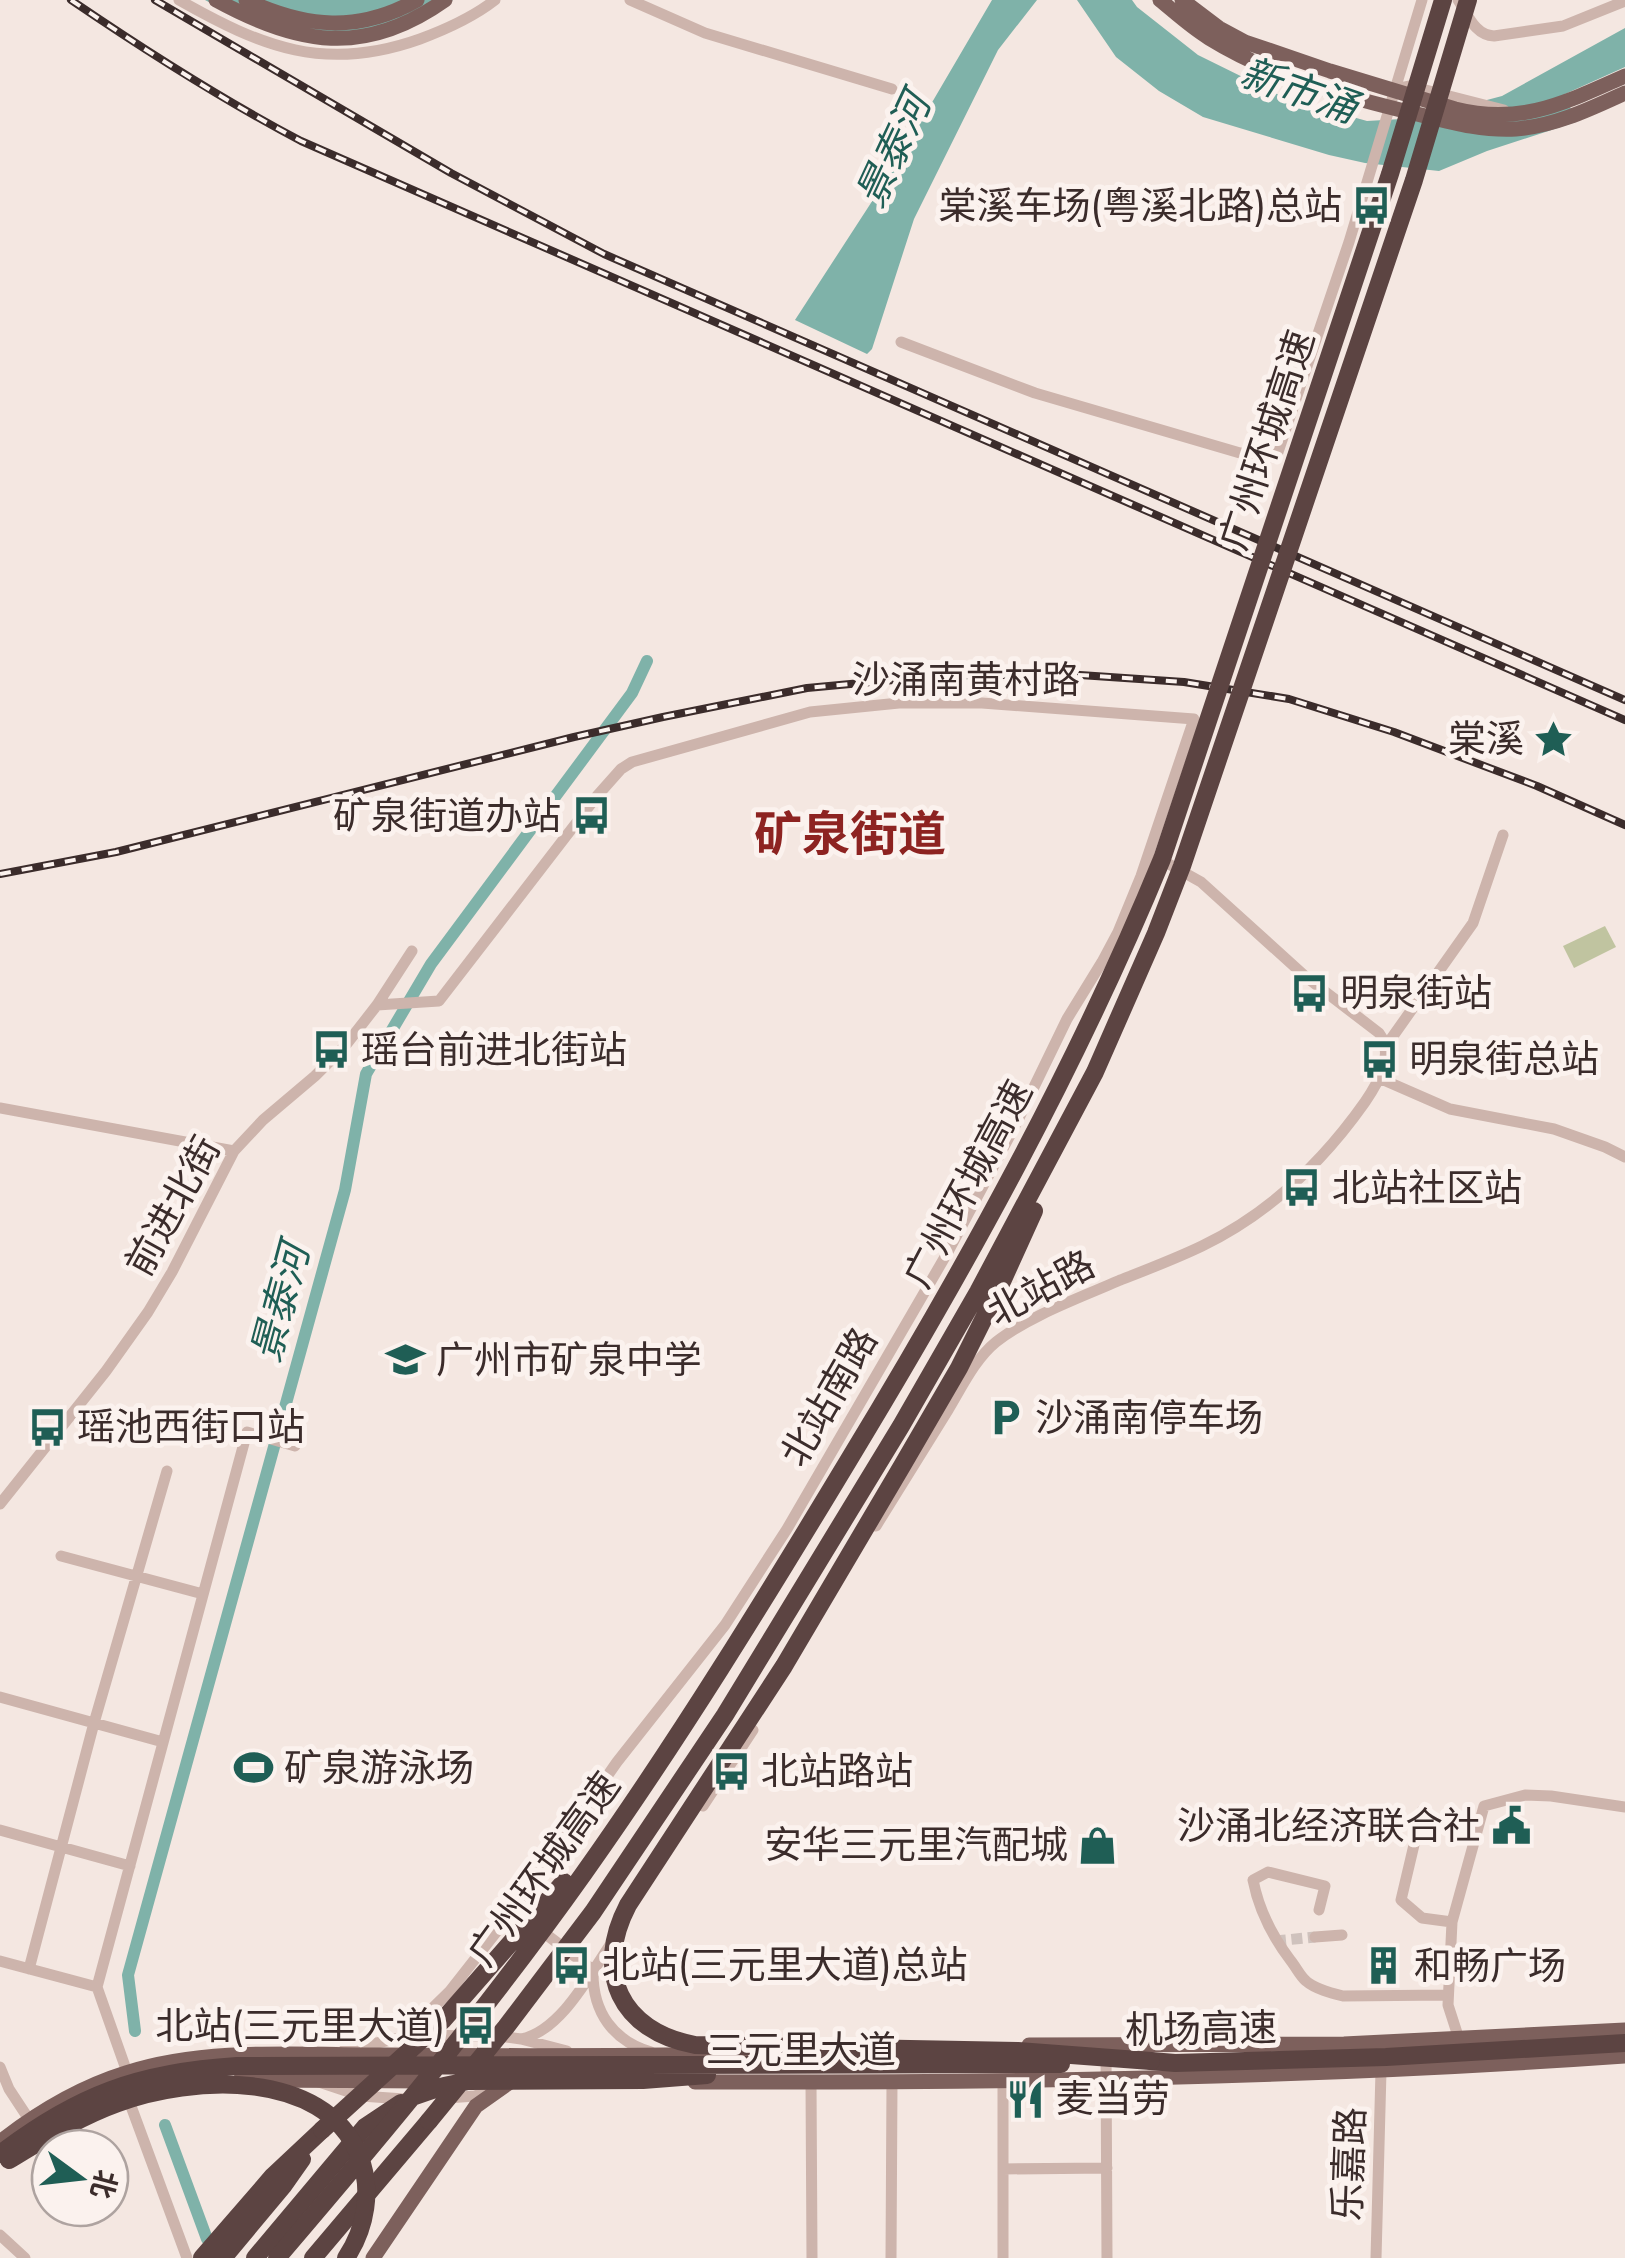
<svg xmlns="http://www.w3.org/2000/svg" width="1625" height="2258" font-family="Jost,'Noto Sans SC',sans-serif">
	<rect width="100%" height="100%" fill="#f4e7e1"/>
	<!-- green -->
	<path fill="#c0c4a0" d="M1605,926L1616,947L1574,968L1563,946Z"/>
	<!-- water -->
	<path fill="#7fb2a9" d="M205,0H453L438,10L359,41L237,17Z
		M992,0H1037L998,50L914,219L872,349L867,354L795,320L893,169Z
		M1077,0H1132L1137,7L1198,55L1285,98L1367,121L1419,118L1502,96L1625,28V67L1565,94L1576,122L1487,151L1439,171L1365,163L1329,155L1203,117L1159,91L1116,57Z"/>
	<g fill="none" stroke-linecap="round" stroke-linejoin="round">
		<!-- canal -->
		<path stroke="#7fb2a9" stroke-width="12" d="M135,2031L128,1975L345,1190L366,1074L431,964L632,693L647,661
			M165,2125L207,2239"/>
		<!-- minor-tunnel -->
		<path stroke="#cfc2bd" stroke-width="11" stroke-dasharray="11 5.5" stroke-linecap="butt" d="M1275,1941L1315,1937"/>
		<!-- minor -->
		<path stroke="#cdb4ac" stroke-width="11" d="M179,0C262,47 325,73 420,39C447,29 472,18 495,0
			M630,0L705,33L892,89
			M1458,0C1468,14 1474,35 1494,36L1563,26L1625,1
			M1395,89L1410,86L1504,110
			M901,342L1035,393L1240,453L1276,458L1349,242L1422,0
			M377,1005L439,1001L597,796L621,769L632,762L810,712L899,703H982L1194,719L1141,876L1118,932L1102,962L1067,1019L1016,1124L949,1250L787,1529L725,1625L617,1762L512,1912L450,1991L403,2037
			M1386,1046L1473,923L1503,835
			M1379,1078L1450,1109L1554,1129L1605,1147L1625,1157
			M0,1108L234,1151
			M0,1504L106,1371L148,1312L172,1272L234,1151L263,1120L315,1076L345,1046L377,1005L412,951
			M876,1526C900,1487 924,1449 948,1410C962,1387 975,1359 996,1342C1029,1316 1079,1298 1118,1281C1146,1270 1175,1259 1202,1246C1270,1213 1322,1163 1365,1102C1378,1083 1395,1054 1379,1033L1306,977L1201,882L1158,858
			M61,1556L203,1594
			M0,1697L163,1742
			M703,1806L753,1730
			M1422,1811L1401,1900L1422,1918L1452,1922
			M0,1830L130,1866
			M514,1910L593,1970
			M1319,1910L1325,1886L1268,1872L1253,1880C1259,1911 1272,1936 1291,1961C1296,1967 1300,1976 1306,1981C1315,1989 1331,1993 1343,1996L1448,1995
			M1315,1937L1342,1935
			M0,1961L97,1987
			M29,1969L94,1723L167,1471
			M593,1973C593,2012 613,2041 651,2052
			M427,2035L506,2037L521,2039L567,2051
			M521,2039C561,2031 590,1974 612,1942
			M1459,2039L1448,2005L1452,1922L1484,1806L1525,1795L1551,1796L1625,1807
			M344,2050L409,2036
			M1106,2052L1107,2258
			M0,2067L9,2089L34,2127
			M127,2072L97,1987L247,1432L295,1446
			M319,2082L361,2096L404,2099
			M811,2082L812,2258
			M128,2098L187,2258
			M447,2098L475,2096L492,2090
			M1003,2169L1107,2168
			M0,2235L25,2258
			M891,2258L892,2082
			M1003,2258V2081
			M1376,2258L1381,2071"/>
		<!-- major -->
		<path stroke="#7d605c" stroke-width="15" d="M216,0C298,45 365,57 445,0
			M246,0C305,28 359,33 417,0
			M1160,0C1176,13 1191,27 1209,38C1272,77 1346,97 1417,114C1450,122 1482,131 1516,129C1555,126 1590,109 1625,93
			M1182,0L1219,28L1245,42L1330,71L1455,109C1522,126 1566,102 1625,76
			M1029,2045L1344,2044L1625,2030
			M240,2080L432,2081
			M695,2082C1005,2083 1315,2078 1625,2056
			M0,2142C37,2113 81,2087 126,2073C206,2047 301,2055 384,2055C503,2056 622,2056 741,2054
			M373,2258L476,2106L510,2082"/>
		<!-- highway -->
		<path stroke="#5c4442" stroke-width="18" d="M1151,2061L1175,2063L1386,2057L1625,2043
			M202,2258L273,2176L322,2130
			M223,2258L283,2186L302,2159
			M255,2258L365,2127L401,2103
			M313,2258L429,2121"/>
		<defs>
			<path id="rail" d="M71,0C146,51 221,99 301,141L1625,720
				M155,0L451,173L604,254L1625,700
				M0,874L116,852L574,737L663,717L807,688L937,676L1065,674L1184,682L1289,699L1394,732L1537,786L1625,825"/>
		</defs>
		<!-- rail casing -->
		<use href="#rail" stroke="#3b2c2b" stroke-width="8"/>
		<!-- rail -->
		<use href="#rail" stroke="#fbf2ee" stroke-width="4" stroke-dasharray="11" stroke-linecap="butt"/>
		<!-- highway-bridge -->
		<path stroke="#5c4442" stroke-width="18" d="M1034,1211L1000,1286L959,1368L902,1466L784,1666L628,1905C593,1972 620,2031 695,2045L1018,2051L1151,2061
			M415,2096L444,2086L468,2081L643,2080L707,2075
			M429,2121L506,2027L593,1912L725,1715L901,1426L978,1292L1095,1072L1156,933L1182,866L1414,180L1468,0
			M322,2130L443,2020L564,1882
			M0,2154C77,2095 139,2072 237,2066L1061,2064
			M9,2160C44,2139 79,2117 118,2103C191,2076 323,2068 359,2155C373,2189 366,2228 346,2258
			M277,2258C384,2133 489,2007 584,1873C679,1739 765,1599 850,1458C967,1265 1076,1068 1162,859L1390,174L1443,0"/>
	</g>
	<!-- icons -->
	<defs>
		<symbol id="bus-bare" viewBox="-9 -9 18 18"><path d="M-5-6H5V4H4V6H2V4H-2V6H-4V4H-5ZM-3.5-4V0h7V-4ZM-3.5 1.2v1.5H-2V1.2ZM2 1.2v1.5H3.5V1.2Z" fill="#1f5e55" stroke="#fbf2ee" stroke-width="2.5" paint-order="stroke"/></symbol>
		<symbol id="sight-bare" viewBox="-9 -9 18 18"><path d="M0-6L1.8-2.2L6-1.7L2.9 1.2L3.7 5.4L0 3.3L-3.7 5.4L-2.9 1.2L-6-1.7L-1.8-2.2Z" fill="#1f5e55" stroke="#fbf2ee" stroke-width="2.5" paint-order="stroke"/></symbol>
		<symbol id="school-bare" viewBox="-9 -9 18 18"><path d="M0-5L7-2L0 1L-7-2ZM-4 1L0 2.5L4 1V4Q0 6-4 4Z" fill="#1f5e55" stroke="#fbf2ee" stroke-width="2.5" paint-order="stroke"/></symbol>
		<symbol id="parking-bare" viewBox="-9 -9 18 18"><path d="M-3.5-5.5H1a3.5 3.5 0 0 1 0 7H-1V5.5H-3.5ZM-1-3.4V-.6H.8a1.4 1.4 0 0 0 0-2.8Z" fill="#1f5e55" stroke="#fbf2ee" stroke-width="2.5" paint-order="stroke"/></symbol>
		<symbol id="stadium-bare" viewBox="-9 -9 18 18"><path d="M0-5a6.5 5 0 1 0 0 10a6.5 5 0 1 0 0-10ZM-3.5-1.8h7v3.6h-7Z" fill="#1f5e55" stroke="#fbf2ee" stroke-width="2.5" paint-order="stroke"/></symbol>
		<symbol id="civic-bare" viewBox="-9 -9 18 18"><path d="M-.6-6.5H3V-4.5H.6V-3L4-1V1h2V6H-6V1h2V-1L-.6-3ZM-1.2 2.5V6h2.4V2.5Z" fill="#1f5e55" stroke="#fbf2ee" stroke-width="2.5" paint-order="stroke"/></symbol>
		<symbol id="shop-bare" viewBox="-9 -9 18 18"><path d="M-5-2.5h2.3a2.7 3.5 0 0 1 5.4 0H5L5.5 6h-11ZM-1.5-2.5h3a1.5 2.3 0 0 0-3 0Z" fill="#1f5e55" stroke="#fbf2ee" stroke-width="2.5" paint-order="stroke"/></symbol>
		<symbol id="building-bare" viewBox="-9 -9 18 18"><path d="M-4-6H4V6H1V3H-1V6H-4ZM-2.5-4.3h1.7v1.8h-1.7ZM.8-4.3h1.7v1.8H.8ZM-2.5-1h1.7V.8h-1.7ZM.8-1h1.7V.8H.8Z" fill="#1f5e55" stroke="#fbf2ee" stroke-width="2.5" paint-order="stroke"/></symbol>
		<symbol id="restaurant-bare" viewBox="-9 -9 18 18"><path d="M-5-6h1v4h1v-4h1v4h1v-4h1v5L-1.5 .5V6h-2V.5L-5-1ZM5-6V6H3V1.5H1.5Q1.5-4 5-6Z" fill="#1f5e55" stroke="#fbf2ee" stroke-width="2.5" paint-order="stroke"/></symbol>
	</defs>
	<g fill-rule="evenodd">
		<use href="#bus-bare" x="1344" y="178" width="55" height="55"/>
		<use href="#sight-bare" x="1526" y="712" width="55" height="55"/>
		<use href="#bus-bare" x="564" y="788" width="55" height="55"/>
		<use href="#bus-bare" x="1282" y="966" width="55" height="55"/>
		<use href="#bus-bare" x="304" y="1022" width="55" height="55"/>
		<use href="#bus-bare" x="1352" y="1032" width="55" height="55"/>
		<use href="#bus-bare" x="1274" y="1160" width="55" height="55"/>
		<use href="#school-bare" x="378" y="1332" width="55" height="55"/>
		<use href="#parking-bare" x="978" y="1390" width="55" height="55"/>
		<use href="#bus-bare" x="20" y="1400" width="55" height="55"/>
		<use href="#stadium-bare" x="226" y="1740" width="55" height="55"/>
		<use href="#bus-bare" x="704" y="1744" width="55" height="55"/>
		<use href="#civic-bare" x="1484" y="1798" width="55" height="55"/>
		<use href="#shop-bare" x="1070" y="1818" width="55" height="55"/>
		<use href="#bus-bare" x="544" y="1938" width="55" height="55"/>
		<use href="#building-bare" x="1356" y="1938" width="55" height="55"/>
		<use href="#bus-bare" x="448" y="1998" width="55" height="55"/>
		<use href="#restaurant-bare" x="998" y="2072" width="55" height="55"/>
	</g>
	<g text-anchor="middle" stroke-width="10" stroke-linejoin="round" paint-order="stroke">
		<!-- poi labels -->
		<g font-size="38" fill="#3b2c2b" stroke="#fbf2ee" text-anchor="start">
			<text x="1342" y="219" text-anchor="end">棠溪车场(粤溪北路)总站</text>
			<text x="1524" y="752" text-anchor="end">棠溪</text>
			<text x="561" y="829" text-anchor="end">矿泉街道办站</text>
			<text x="1340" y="1006">明泉街站</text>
			<text x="361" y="1063">瑶台前进北街站</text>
			<text x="1409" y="1072">明泉街总站</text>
			<text x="1332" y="1201">北站社区站</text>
			<text x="436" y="1373">广州市矿泉中学</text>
			<text x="1035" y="1431">沙涌南停车场</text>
			<text x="77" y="1440">瑶池西街口站</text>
			<text x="284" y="1781">矿泉游泳场</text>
			<text x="761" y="1784">北站路站</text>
			<text x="1481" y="1839" text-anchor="end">沙涌北经济联合社</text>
			<text x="1068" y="1858" text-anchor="end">安华三元里汽配城</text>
			<text x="602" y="1978">北站(三元里大道)总站</text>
			<text x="1414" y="1979">和畅广场</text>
			<text x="445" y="2039" text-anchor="end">北站(三元里大道)</text>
			<text x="1056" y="2112">麦当劳</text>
		</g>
		<!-- street labels -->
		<g font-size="38" fill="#3b2c2b" stroke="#fbf2ee">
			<text transform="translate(1267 440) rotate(-72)" y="13">广州环城高速</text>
			<text x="966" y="693">沙涌南黄村路</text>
			<text transform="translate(968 1184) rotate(-62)" y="13">广州环城高速</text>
			<text transform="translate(173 1206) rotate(-61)" y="13">前进北街</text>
			<text transform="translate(1041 1288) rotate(-28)" y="13">北站路</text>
			<text transform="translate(829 1397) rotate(-60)" y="13">北站南路</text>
			<text transform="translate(544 1869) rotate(-54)" y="13">广州环城高速</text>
			<text transform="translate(1201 2029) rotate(-1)" y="13">机场高速</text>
			<text x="801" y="2063">三元里大道</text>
			<text transform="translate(1349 2164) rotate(-88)" y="13">乐嘉路</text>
		</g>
		<!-- water labels -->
		<g font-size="40" font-style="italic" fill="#1f5e55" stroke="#fbf2ee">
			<text transform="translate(1299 90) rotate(19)" y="14">新市涌</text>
			<text transform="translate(893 150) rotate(-65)" y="14">景泰河</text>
			<text transform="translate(280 1303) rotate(-75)" y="14">景泰河</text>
		</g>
		<!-- district labels -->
		<g font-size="48" font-weight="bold" fill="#8d2321" stroke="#fbf2ee">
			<text x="850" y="851">矿泉街道</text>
		</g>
	</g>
	<!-- north arrow -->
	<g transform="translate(80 2178) rotate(105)"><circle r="48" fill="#fbf2ee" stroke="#aea3a0" stroke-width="2.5"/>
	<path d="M0-8L18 38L0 25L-18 38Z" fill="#1f5e55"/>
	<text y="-15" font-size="28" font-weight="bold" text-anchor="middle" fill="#3b2c2b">北</text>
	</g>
</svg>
